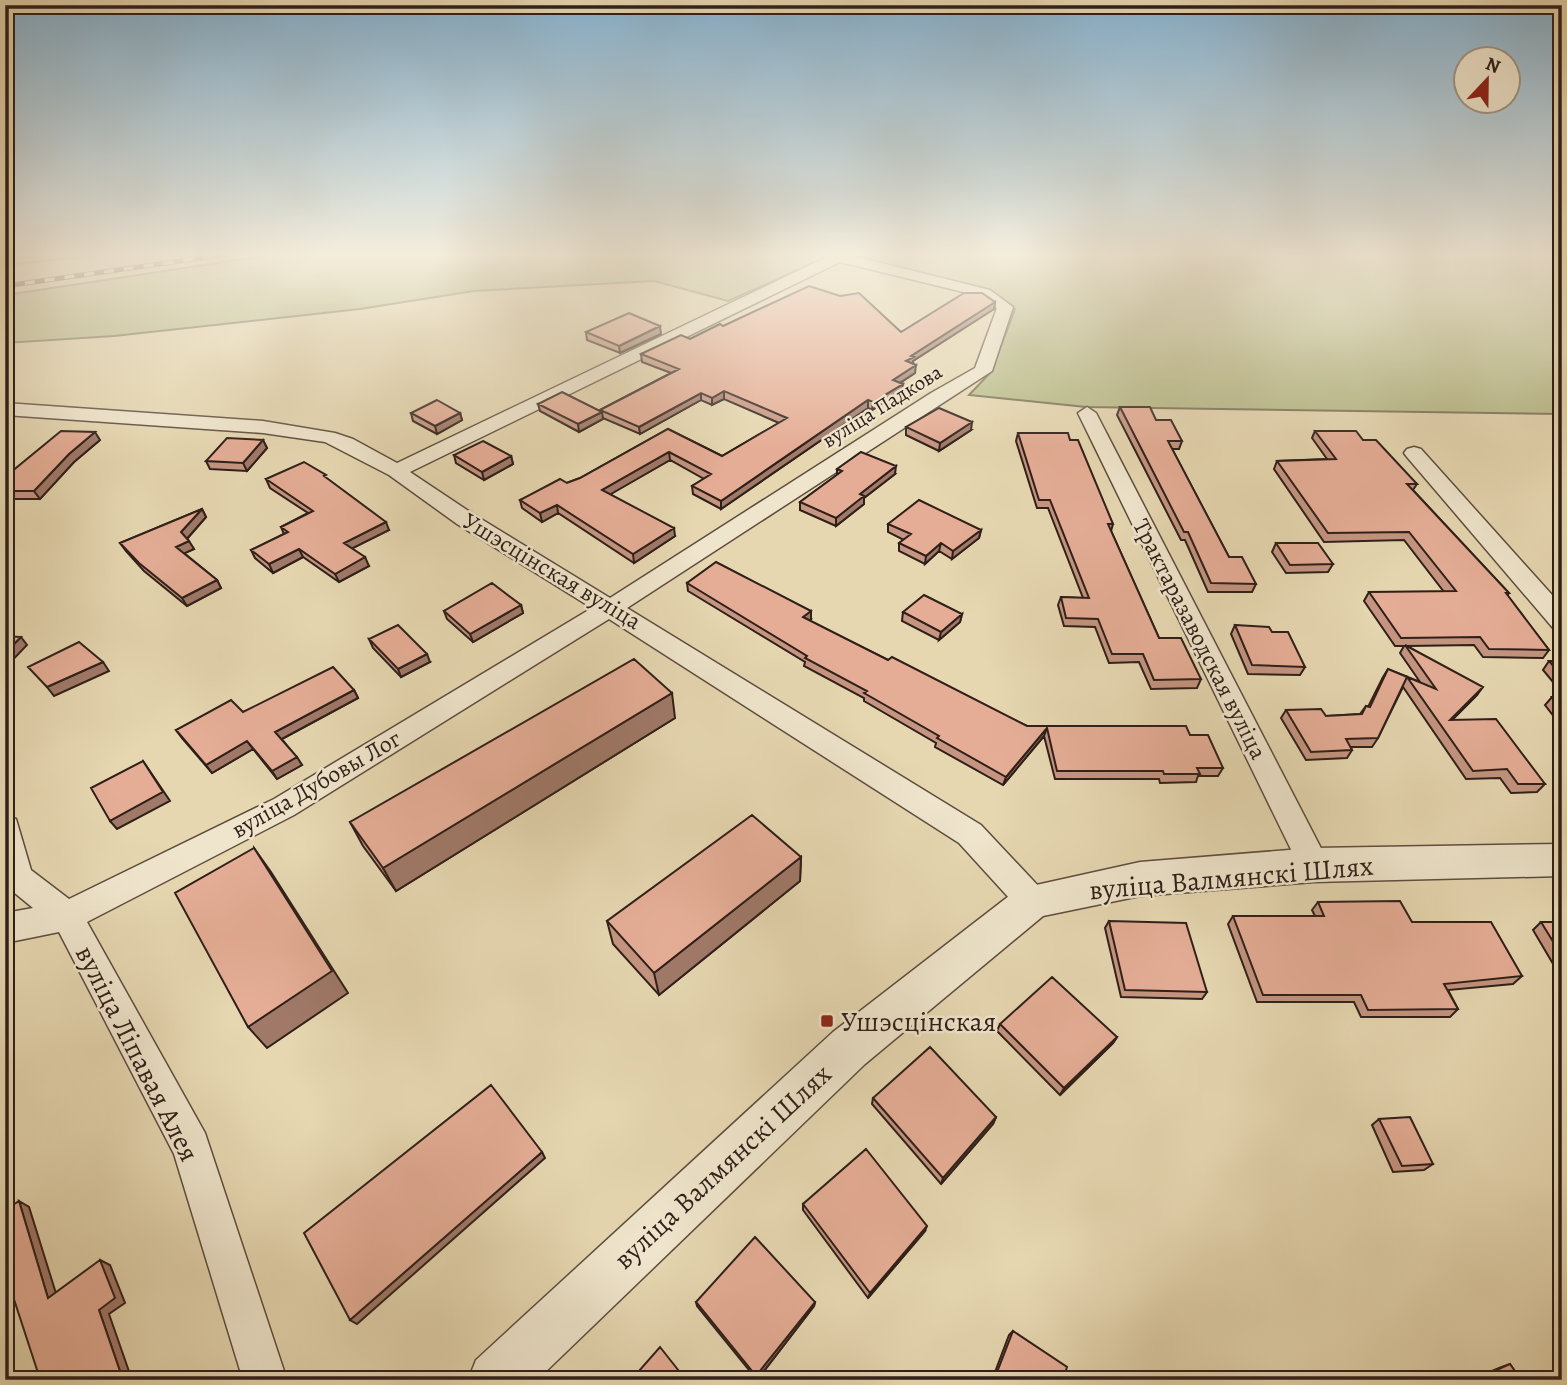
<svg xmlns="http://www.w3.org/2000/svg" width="1567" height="1385" font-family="Alegreya,serif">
	<rect width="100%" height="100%" fill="#e6d7b1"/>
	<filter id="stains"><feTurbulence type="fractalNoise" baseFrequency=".00286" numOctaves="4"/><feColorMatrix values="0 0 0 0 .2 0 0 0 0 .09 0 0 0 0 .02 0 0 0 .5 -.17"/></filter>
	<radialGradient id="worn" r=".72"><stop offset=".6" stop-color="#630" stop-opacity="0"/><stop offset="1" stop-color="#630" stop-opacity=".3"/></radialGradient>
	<!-- green -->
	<path fill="#b8bd89" stroke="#746e51" stroke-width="2" d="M5,253H123L5,265Z
		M285,253H836L728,301L654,281L474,291L360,309L114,336L5,343V295Z
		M933,253H1562V414L1086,407L969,395L991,372L1015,309L991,292L853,259C878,248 907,262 933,253Z"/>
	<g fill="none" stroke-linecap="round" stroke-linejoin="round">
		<defs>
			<path id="minor" d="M841,253L990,290L1013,307L992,371L627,608L981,825L1043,891L1048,901L1043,911L1032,915L1021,911L959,843L609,619L294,815L87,922L205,1133L287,1380H243L174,1154L59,932L5,943V913L33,908L5,885V816L16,819L31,870L69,899L274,799L592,608L457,524L389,475L325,442L263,433L5,415V403L263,421L335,433L353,439L397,463L833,254ZM840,262L980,296L997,308L975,368L931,393L610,598L473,514L410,472Z
				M1087,407L1096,413L1325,856L1329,865L1325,874L1314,878L1303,874L1078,413Z
				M1414,447L1421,449L1562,606V630L1553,628L1407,457L1404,453L1407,449Z"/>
			<path id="tertiary" d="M1562,844V876L1314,882L1140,896L1043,916L865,1064L537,1380H468L476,1360L833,1032L1018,889L1140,862L1314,848Z"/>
		</defs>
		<!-- minor casing -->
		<use href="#minor" stroke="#5d4d3f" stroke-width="3"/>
		<!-- tertiary casing -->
		<use href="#tertiary" stroke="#5d4d3f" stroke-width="3"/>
		<!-- minor -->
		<use href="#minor" fill="#efe5cc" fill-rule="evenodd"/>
		<!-- tertiary -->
		<use href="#tertiary" fill="#efe5cc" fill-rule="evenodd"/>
		<defs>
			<path id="rail" d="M5,286L236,253"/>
		</defs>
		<!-- rail casing -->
		<use href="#rail" stroke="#2f1f19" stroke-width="5"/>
		<!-- rail -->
		<use href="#rail" stroke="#efe5cc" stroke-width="3.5" stroke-dasharray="10" stroke-linecap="butt"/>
	</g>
	<!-- wall -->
	<path fill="#c59581" stroke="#2f1f19" stroke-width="2" d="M995,302L994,309L913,361L915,373L900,383L902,391L872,410L868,408L721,509L693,494L692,486L704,479L670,460L610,494L675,536L634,563L558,513L542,522L522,508L520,500L580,478L668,429L722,456L779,423L724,399L712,405L701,400L640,434L603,418V419L579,432L540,411L538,404L601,411L600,410L671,373L642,362L641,354L690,339L723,326L901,332Z
		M586,332L661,334L620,353L587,340Z
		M1120,407L1156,420L1182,441L1179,449H1172L1229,557L1256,584L1252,592H1208L1185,540H1181L1117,415Z
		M411,413H460L462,420L437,434L413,421Z
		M906,427L971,430L939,451L906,435Z
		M1315,431L1363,440L1417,484L1413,490L1509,593L1507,596L1549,650L1543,658L1483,657L1474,645L1408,646L1477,695L1452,720L1545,784L1537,792L1511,793L1500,778L1466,779L1403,687L1378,738L1372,747H1351L1352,750L1347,758L1306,760L1281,718L1286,710L1326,716L1360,714L1366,706L1368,707L1383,677L1388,669L1420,682L1400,653L1404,646H1395L1364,601L1369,592H1444L1404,540L1324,542L1274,469L1277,461L1327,459L1312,438Z
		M1018,433L1070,440L1113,524L1111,531L1159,638L1201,679L1197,688L1151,689L1139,662L1109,663L1095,627L1064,626L1058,605L1061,597L1083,598L1048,508H1037L1016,441Z
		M100,440L74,462L40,499H5V477Z
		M263,440L267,448L247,471L210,469L206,461Z
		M454,455L511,456L513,464L484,480L456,463Z
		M837,469L895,474L864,498V504L836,526L800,510V502L837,475Z
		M266,479L328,480L389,530L352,548L369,566L339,582L303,557L273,573L255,558L251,550L284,534L281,527L308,513L270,488Z
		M202,509L206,517L187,539L194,549L184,553L217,580L221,588L187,606L144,571L126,551L120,543Z
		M888,524L981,530L979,538L952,559L939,551L925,564L899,551V543L904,540L888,532Z
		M1276,543L1333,564L1328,572L1286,573L1272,552Z
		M687,583L811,619L809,621L888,660L1027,726L1190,735L1223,768L1218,776H1198L1196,782L1160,783L1159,779H1055L1044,736L1003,785L935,747L936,743L864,701V698L804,666L805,662L688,591Z
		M521,605L523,613L473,642L447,619L444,611Z
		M903,612L962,614L960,622L939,640L902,621Z
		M1235,625L1272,632L1305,667L1300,675L1248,674L1231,634Z
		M369,639L430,662L401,677L373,648Z
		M1549,661H1562V693L1543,670Z
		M354,690L358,698L282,739L302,765L277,779L253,749L212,773L182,738L176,730L243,712Z
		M1552,697H1562V727L1545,705Z
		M675,718L396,891L363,846L350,822Z
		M801,857L800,881L659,995L613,944L607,921Z
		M1318,902L1412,922L1522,976L1513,984L1448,990L1458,1009L1450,1017H1361L1354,1002H1257L1228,924L1233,916H1315L1312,910Z
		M1109,921L1207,992L1202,999L1121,997L1105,928Z
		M1541,922H1562V979L1533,930Z
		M1000,1024L1117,1037L1113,1043L1060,1095L997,1031Z
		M873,1098L996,1117L993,1124L941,1184L872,1104Z
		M1379,1119L1433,1164L1424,1170L1393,1172L1372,1125Z
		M803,1204L925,1231L868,1298L803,1210Z
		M696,1302H815L814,1306L757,1380L697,1306Z
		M1013,1331L1063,1380H992L1009,1335Z
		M1510,1364L1521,1380H1471L1499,1368Z"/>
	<!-- shaded-wall -->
	<path fill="#a07969" stroke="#2f1f19" stroke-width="2" d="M995,302L994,309L913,361V364L906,361L911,356Z
		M660,326L661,334L620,353L619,346Z
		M916,365L915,373L892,388L893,380Z
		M903,384L902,391L872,410L873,402Z
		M724,391V399L712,405V398Z
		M701,393V400L640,434L639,427Z
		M868,400V408L721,509V501Z
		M602,412L603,419L579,432L578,424Z
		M460,413L462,420L437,434L435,426Z
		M972,422L971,430L939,451L940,443Z
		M95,432L100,440L74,462L40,499L34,491L69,454Z
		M263,440L267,448L247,471L243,463Z
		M669,452L670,460L604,498L602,490Z
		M511,456L513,464L484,480L482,472Z
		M896,466L895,474L864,498V504L836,526V518L860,494Z
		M557,505L558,513L542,522L540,513Z
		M202,509L206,517L185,541L181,532Z
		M386,522L389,530L347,551L344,543Z
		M674,528L675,536L634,563L633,554Z
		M981,530L979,538L952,559L953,551Z
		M189,541L194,549L181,555L176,547Z
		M941,543L939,551L925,564L926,556Z
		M299,549L303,557L273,573L269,564Z
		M365,557L369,566L339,582L335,574Z
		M217,580L221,588L187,606L182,598Z
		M521,605L523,613L473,642L470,634Z
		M811,611V619L802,626L803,617Z
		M962,614L960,622L939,640L941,632Z
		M21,637L27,645L5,668V653Z
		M427,654L430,662L401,677L398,669Z
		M103,662L109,671L54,696L47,687Z
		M1483,687L1477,695L1444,728L1450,720Z
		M354,690L358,698L280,740L275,732Z
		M672,693L675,718L396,891L383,868Z
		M1047,728L1044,736L1003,785L1006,777Z
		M247,741L253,749L212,773L206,765Z
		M297,757L302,765L277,779L272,771Z
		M143,761L170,801L117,829L110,821Z
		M254,848L271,872L348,993L267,1048L248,1027Z
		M801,857L800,881L659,995L654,973Z
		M1117,1037L1113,1043L1060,1095L1064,1088Z
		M996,1117L993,1124L941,1184L943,1178Z
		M5,1122L13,1144L5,1148Z
		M542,1152L545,1158L357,1324L350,1320Z
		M19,1201L29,1207L59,1303L48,1298Z
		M927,1226L925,1231L868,1298L870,1293Z
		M100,1260L110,1265L125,1303L109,1314L132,1380H123L99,1310Z
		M8,1281L20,1285L5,1295V1283Z
		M815,1302L814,1306L757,1380L756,1376Z"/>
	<!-- building -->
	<path fill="#e5ad96" stroke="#2f1f19" stroke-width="2" d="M809,286L840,296L859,293L901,332L964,293H982L995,302L911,356L914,357L906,361L916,365L893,380L903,384L873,402L868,400L721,501L692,486L711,474L669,452L602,490L674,528L633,554L557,505L540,513L520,500L560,479L567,483L580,478L668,429L722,456L787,418L724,391L712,398L701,393L639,427L600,410L679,369L641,354L681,335L690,339L720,324L723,326Z
		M629,313L660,326L619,346L586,332Z
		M562,392L602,412L578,424L538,404Z
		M437,400L460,413L435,426L411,413Z
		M1120,407H1150L1156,420H1171L1182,441H1168L1229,557H1242L1256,584L1211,583L1188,532H1184Z
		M939,408L972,422L940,443L906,427Z
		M61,431L95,432L69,454L34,491H5V477Z
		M1315,431H1356L1363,440H1376L1417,484H1407L1509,593H1506L1549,650L1489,649L1480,637L1401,638L1369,592L1456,591L1409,532L1328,533L1277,461L1336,459Z
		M1018,433H1068L1070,440H1078L1113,524H1108L1159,638H1181L1201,679L1154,680L1143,654H1112L1098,619L1066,618L1061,597L1089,598L1050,500H1039Z
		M227,438L263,440L243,463L206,461Z
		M483,441L511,456L482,472L454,455Z
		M861,452L896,466L860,494L864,496L836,518L800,502L842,471L837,469Z
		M304,462L326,475L324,476L386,522L344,543L365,557L335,574L299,549L269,564L251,550L288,532L281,527L313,511L266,479Z
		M919,500L981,530L953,551L941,543L926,556L899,543L911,534L888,524Z
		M202,509L181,532L189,541L176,547L217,580L182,598L139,563L120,543Z
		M1276,543H1318L1333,564L1290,565Z
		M716,562L811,611L803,617L888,660L892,657L1027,726H1186L1190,735H1208L1223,768H1197L1200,774H1164L1163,771H1057L1047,728L1006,777L937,738L939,736L864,693L867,691L805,658L807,656L687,583Z
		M492,583L521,605L470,634L444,611Z
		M924,595L962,614L941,632L903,612Z
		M398,625L427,654L398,669L369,639Z
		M1235,625L1269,627L1272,632H1288L1305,667L1252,665Z
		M5,636L21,637L5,653Z
		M79,642L103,662L47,687L28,667Z
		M1405,645L1483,687L1450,720L1496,719L1545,784H1518L1507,769L1473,771L1407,677L1378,738L1346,739L1352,750L1311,752L1286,710L1321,709L1326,716L1362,714L1366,706L1370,707L1388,669L1436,689Z
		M634,659L672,693L383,868L350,822Z
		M1549,661H1562V676Z
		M333,667L354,690L275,732L297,757L272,771L247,741L206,765L176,730L231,700L243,712Z
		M1552,697H1562V709Z
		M143,761L163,792L110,821L91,788Z
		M752,815L801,857L654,973L607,921Z
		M254,848L332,971L248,1027L175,893Z
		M1400,901L1412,922H1491L1522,976L1444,984L1458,1009L1368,1010L1361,995H1263L1233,916H1324L1318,902Z
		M1109,921L1186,923L1207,992L1125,990Z
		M1541,922H1562V956Z
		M1052,977L1117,1037L1064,1088L1000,1024Z
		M930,1047L996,1117L943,1178L873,1098Z
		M491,1085L542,1152L350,1320L304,1233Z
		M1410,1117L1433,1164L1402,1166L1379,1119Z
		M866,1149L927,1226L870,1293L803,1204Z
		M19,1201L48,1298L100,1260L115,1298L99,1310L123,1380H38L40,1379L8,1281L5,1283V1210Z
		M755,1237L815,1302L756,1376L696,1302Z
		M1013,1331L1067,1367L1063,1380H994Z
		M660,1347L686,1380H631Z
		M1510,1364L1521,1380H1474Z"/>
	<!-- sky -->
	<linearGradient id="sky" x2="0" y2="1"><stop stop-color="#88b5d4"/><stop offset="0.57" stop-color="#f4eddc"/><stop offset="1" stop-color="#f4eddc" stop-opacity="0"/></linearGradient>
	<rect width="1567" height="447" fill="url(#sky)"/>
	<!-- markers -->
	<rect fill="#8f2418" stroke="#efe5cc" stroke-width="2.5" x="820" y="1014" width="14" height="14" rx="3.5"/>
	<g text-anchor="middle" stroke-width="5" stroke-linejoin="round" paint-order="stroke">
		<!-- far-street labels -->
		<g font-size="21" fill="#2f1f19" stroke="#efe5cc">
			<text transform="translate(882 406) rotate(-32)" y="7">вуліца Падкова</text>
		</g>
		<!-- street labels -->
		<g font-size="24" fill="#2f1f19" stroke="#efe5cc">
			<text transform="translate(552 571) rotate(31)" y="8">Ушэсцінская вуліца</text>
			<text transform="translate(1200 639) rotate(63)" y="8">Трактаразаводская вуліца</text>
			<text transform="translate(316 784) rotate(-30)" y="8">вуліца Дубовы Лог</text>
		</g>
		<!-- near-street labels -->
		<g font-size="28" fill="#2f1f19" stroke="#efe5cc">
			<text transform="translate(1231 877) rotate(-5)" y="10">вуліца Валмянскі Шлях</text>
			<text transform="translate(138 1053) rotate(63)" y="10">вуліца Ліпавая Алея</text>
			<text transform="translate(722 1166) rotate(-43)" y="10">вуліца Валмянскі Шлях</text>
		</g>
		<!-- near-poi labels -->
		<g font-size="28" fill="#2f1f19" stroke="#efe5cc" text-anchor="start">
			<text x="841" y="1031">Ушэсцінская</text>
		</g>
	</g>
	<!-- margin -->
	<rect width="1567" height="1385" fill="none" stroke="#e6d7b1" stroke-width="28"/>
	<rect x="7" y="7" width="1553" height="1371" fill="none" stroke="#2f1f19" stroke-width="3.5"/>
	<rect x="14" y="14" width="1539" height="1357" fill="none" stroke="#2f1f19" stroke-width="2"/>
	<!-- north arrow -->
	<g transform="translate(1487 80) rotate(22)"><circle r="33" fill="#efe5cc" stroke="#a29684" stroke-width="2"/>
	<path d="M0-5L12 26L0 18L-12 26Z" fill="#8f2418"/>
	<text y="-10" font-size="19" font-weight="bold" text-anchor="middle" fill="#2f1f19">N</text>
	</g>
	<rect width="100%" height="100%" filter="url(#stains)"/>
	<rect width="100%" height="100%" fill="url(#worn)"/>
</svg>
